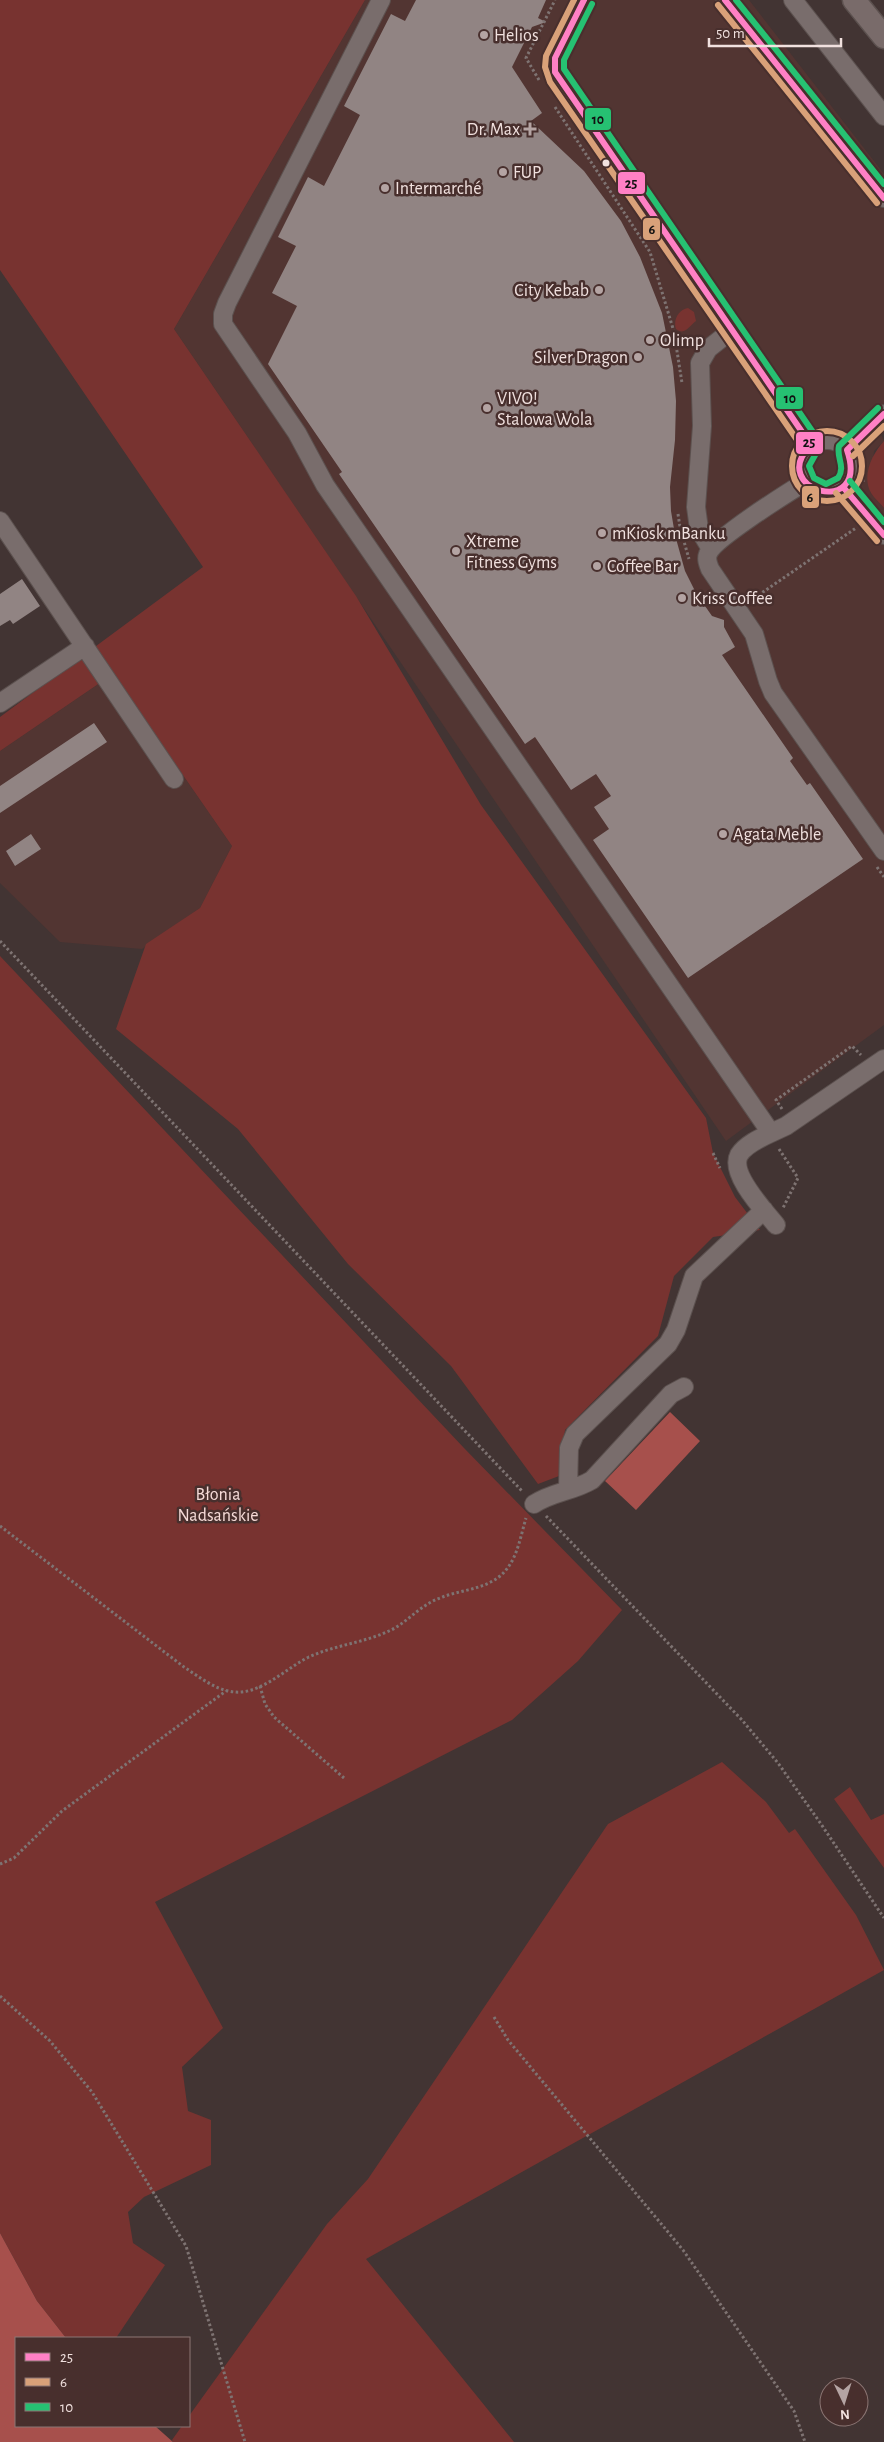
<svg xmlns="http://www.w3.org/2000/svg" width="884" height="2442" font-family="'Alegreya Sans',sans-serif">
	<rect width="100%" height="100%" fill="#423433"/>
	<!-- built -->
	<path fill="#523532" d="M365,0H749L884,174V430L881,434L884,441L874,451L870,492L884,508V1025L726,1141L174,329Z
		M113,674L232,846L200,908L142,949L60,942L0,883V751Z"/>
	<!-- green -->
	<path fill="#783330" d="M0,0H365L174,329L356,596L481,805L706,1118L713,1153L735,1197L760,1230L713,1237L674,1276L658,1336L565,1430L559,1476L538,1484L451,1366L348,1264L238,1129L116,1029L146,944L200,908L232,846L113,674L0,751V717L203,567L0,270Z
		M688,308L694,312L696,321C689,326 685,336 676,329C673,320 678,310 688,308Z
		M884,441V508C880,503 874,498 871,493C861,475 873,453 884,441Z
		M0,956L464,1448L622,1610L578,1661L512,1720L155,1902L223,2028L182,2067L188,2111L211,2120V2165L144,2197L128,2212L133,2243L165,2265L116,2338H66L37,2301L0,2233Z
		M722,1762L766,1802L789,1833L795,1829L856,1915L884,1970L366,2259L514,2442H173L172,2440L182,2426H189V2416L327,2224L368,2179L608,1824Z
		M850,1787L871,1820L884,1814V1868L834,1799Z"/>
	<!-- water -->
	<path fill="#a7504c" d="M670,1412L700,1441L636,1510L605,1481Z
		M0,2233L37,2301L66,2338H16V2426H155L173,2442H0Z"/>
	<!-- building -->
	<path fill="#918483" d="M416,0H546L538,18L546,22L532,27L512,67L542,113L531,121L584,171L621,221L640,257L662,313L673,367L676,401L675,440L670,487L671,511L675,535L685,571L703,607L705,606L712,616L724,620V627L735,647L722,655L793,758L790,761L807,785L810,783L863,859L688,978L593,840L609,829L594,807L611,796L596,774L571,790L535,737L525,744L339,474L342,472L268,364L297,306L272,293L296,246L278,237L308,177L324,186L360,115L344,106L391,14L405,21Z
		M22,579L40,606L13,624L10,620L0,626V594Z
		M94,723L107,742L0,813V786Z
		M31,834L41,849L15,866L6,851Z"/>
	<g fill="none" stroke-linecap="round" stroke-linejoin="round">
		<defs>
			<path id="minor" d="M381,0L227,303L223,314V324L297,433L325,485L771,1133L786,1126L884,1059
				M584,0L555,58L554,66L558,78L811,445
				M725,0L884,198
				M793,0L884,116
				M801 466a26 26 0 1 1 52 0a26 26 0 1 1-52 0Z
				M847,450L884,414
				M805,482C789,492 713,539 708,554C706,559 708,564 710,569L754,634L768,681L773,693L884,851
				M843,487L884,535
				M0,521L174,779
				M711,549L699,529L696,507L702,426L700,363L708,349L732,330
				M0,703L85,646
				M771,1133C760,1138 745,1145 739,1155C729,1174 765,1211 776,1225
				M568,1489L569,1448L575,1434L668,1344L676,1330L694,1276L764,1210
				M534,1504C552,1492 574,1491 592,1480L671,1394L684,1387"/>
			<path id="major" d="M854,0L884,37"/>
		</defs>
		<!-- minor casing -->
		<use href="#minor" stroke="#5c514f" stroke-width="20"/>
		<!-- major casing -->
		<use href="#major" stroke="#5c514f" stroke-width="25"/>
		<!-- path -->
		<path stroke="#7e7372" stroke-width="3" stroke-dasharray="2.5 2.5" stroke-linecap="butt" d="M539,80L526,58L555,0
			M555,107L650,252L674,332L682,383
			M863,482L864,459
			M678,514L680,527
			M683,538L689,559
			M750,601L856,528
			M877,867L884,877
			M0,941L522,1491
			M782,1109L776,1100L852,1046L861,1055
			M779,1149L798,1178L783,1208
			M713,1153L720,1168
			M546,1516L742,1720L778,1763L821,1824L884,1918
			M0,1526L184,1667C201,1678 220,1694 242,1692C267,1689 288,1667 309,1657C335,1645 363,1643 389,1631C407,1623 420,1605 440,1598C459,1590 483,1590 500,1576C517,1562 520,1538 526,1518
			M260,1686L265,1704L274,1717L344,1778
			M0,1864L14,1858L62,1811L226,1691
			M0,1996L50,2041L92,2092L186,2246L245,2442
			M494,2017L508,2040L683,2250L794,2411L805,2442"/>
		<!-- minor -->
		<use href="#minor" stroke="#796d6c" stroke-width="18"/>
		<!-- major -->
		<use href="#major" stroke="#796b6a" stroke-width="22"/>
		<defs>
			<path id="bus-1" d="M584,0L555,58V72L811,445C765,490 871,520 847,450L884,414
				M725,0L884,198
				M843,487L884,535"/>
			<path id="bus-2" d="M574,0L546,56L545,67L550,82L804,450
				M718,5L877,203
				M792 466a35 35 0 1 1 70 0a35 35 0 1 1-70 0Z
				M853,456L884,426
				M836,493L877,541"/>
			<path id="bus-3" d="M736,0L884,184
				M592,4L564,60V69L819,441V448L809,466L814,478L826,484L838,478C846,466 836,458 839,446L878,408
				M850,481L884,522"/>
		</defs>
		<!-- bus-1 casing -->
		<use href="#bus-1" stroke="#482f2d" stroke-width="10"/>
		<!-- bus-2 casing -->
		<use href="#bus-2" stroke="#482f2d" stroke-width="10"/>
		<!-- bus-3 casing -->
		<use href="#bus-3" stroke="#482f2d" stroke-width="10"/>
		<!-- bus-1 -->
		<use href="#bus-1" stroke="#ff80c5" stroke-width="6"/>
		<!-- bus-2 -->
		<use href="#bus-2" stroke="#d9a179" stroke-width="6"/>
		<!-- bus-3 -->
		<use href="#bus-3" stroke="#26c172" stroke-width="6"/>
	</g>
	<!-- markers -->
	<g fill="#b4a4a3" stroke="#482f2d" stroke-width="2">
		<circle cx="484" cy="35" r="5"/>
		<path d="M527.5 121.5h5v5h5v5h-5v5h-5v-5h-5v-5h5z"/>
		<circle cx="503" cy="172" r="5"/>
		<circle cx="385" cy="188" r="5"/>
		<circle cx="599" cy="290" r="5"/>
		<circle cx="650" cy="340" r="5"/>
		<circle cx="638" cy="357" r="5"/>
		<circle cx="487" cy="408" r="5"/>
		<circle cx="602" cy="533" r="5"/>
		<circle cx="456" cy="551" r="5"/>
		<circle cx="597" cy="566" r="5"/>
		<circle cx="682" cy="598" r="5"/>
		<circle cx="723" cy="834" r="5"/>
	</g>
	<circle fill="#f1e1df" stroke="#482f2d" stroke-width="2" cx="606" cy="163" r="4.5"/>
	<g text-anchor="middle" stroke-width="5" stroke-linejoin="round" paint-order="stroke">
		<!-- poi labels -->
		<g font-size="18" fill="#f1e1df" stroke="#482f2d" text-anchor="start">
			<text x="494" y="41">Helios</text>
			<text x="520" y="135" text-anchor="end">Dr. Max</text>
			<text x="513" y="178">FUP</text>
			<text x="395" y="194">Intermarché</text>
			<text x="589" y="296" text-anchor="end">City Kebab</text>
			<text x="660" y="346">Olimp</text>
			<text x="628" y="363" text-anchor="end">Silver Dragon</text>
			<text x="497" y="404">VIVO!<tspan x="497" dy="21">Stalowa Wola</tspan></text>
			<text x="612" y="539">mKiosk mBanku</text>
			<text x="466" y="547">Xtreme<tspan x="466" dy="21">Fitness Gyms</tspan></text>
			<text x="607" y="572">Coffee Bar</text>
			<text x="692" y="604">Kriss Coffee</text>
			<text x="733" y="840">Agata Meble</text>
		</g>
		<!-- park labels -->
		<g font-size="18" fill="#f6dbd8" stroke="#482f2d">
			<text x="218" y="1500">Błonia<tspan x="218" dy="21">Nadsańskie</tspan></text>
		</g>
	</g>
	<g stroke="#482f2d" stroke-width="2">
		<rect x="584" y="107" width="28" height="24" rx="5" fill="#26c172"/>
		<rect x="617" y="171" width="29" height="24" rx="5" fill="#ff80c5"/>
		<rect x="642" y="217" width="19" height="24" rx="5" fill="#d9a179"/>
		<rect x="775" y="386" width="29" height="24" rx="5" fill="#26c172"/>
		<rect x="795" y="431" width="29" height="24" rx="5" fill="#ff80c5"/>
		<rect x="801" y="485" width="19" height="24" rx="5" fill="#d9a179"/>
	</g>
	<g font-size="14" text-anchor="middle" font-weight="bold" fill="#111">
		<text x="598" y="124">10</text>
		<text x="631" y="188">25</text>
		<text x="652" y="234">6</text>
		<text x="790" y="403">10</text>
		<text x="809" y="447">25</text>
		<text x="810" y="502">6</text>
	</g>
	<!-- legend -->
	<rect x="15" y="2337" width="175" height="90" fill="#482f2d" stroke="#8c7674"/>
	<rect x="25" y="2353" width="25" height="8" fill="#ff80c5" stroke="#8c7674"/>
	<text x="60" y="2362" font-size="15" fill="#f1e1df">25</text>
	<rect x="25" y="2378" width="25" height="8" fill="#d9a179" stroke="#8c7674"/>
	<text x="60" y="2387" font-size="15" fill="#f1e1df">6</text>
	<rect x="25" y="2403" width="25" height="8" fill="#26c172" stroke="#8c7674"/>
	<text x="60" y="2412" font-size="15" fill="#f1e1df">10</text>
	<!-- north arrow -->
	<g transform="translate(844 2402) rotate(176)"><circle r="24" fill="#482f2d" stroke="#8c7674"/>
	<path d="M0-4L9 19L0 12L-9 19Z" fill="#b4a4a3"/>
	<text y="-8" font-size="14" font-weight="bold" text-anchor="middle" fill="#f1e1df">N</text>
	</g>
	<!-- scale -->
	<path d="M709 38v8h132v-8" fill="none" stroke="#f1e1df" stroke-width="2.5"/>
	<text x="716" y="38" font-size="15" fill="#f1e1df" stroke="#482f2d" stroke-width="4" paint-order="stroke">50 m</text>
</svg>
